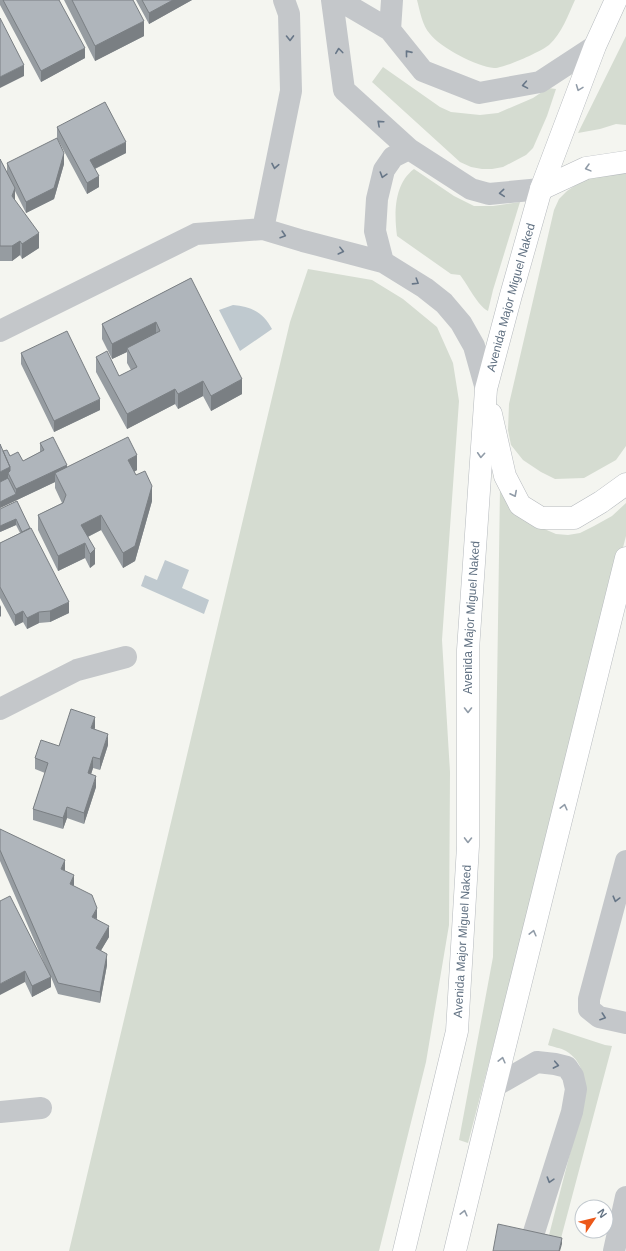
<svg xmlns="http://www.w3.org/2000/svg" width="626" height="1251" font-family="Helvetica,sans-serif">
	<rect width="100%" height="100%" fill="#f4f5f0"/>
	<!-- green -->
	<path fill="#d5dcd1" d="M417,0H575C568,15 562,33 549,45C542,51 503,69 494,68C477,67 440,47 430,34C422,25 420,11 417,0Z
		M626,36V125L616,124L600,129L578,133Z
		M383,67L440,107L451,112L480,115L498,113L533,98L548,88L556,89L547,116L533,148L526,155L503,167L492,169H482L471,167L460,162L372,82Z
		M414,169L454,196L474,206H493L520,202L493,290L488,311C477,305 468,285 460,275L451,274L397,236C394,213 394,184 414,169Z
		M613,174H626V446L616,460L584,478L555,479L541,472L523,460L511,445L508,430L509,404L554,210L559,199L567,191L586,178Z
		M308,269L372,280L403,299L437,327L453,363L459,401L442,640L450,772L449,925L426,1062L379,1251H69L290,322Z
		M500,488L535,525L556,534L568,535L580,533L594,526L612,516L626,503V536L468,1143L459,1140L493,957Z
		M553,1028L605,1045L612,1046L560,1242L548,1239L586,1091C584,1075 581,1060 566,1051C561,1048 553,1047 548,1045Z"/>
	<!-- water -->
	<path fill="#bfc9cf" d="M233,305C251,306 264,313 272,329L240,351L219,310Z
		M165,560L189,570L182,588L209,600L204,614L141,586L145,575L157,580Z"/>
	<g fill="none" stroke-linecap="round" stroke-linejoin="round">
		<defs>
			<g id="major">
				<path d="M541,189L586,168L626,162"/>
				<path d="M491,414L505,476L520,505L541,518H574L601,502L626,484"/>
				<path id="s1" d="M404,1251L457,1031L468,846V650L486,389L511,295L541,189L595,46L616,0"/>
				<path d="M455,1251L495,1086L626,558"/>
			</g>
		</defs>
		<!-- major casing -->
		<use href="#major" stroke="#b6babe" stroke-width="23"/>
		<!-- minor -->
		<path stroke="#c4c7ca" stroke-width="22" d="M332,0L344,90L409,149L471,189L489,194L541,189
			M339,0L390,30L423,71L479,93L540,82L595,46
			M390,30L392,0
			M263,229L291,91L289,14L284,0
			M383,262L375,231L377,199L384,170L393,157L409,149
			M0,331L196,234L263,229L303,241L383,262L425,288L444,303L461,323L474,346L486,389
			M0,709L77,670L126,657
			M626,861L589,999V1009L599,1017L626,1023
			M495,1086L537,1062L555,1064L567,1067L573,1076L576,1089L572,1112L528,1251
			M0,1112L41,1108
			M614,1251L626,1197"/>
		<!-- major -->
		<use href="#major" stroke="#fff" stroke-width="22"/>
	</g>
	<!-- wall -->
	<path fill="#969ca1" d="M0,0H59L85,58L41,82L0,5Z
		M64,0H133L144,36L95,61Z
		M136,0H192L149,24Z
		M57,127L126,153L95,169L99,187L87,194L57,138Z
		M0,159L7,172V163L64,164L54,199L26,213L15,191V200L39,248L22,259L20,255L12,261H0Z
		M191,278L242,394L211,411L203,396L178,409L175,404L127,429L96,372V357L119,376L131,370L127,363V352L112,359L102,339V324Z
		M21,353L100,410L54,432L21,364Z
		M40,443L67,467L137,470L134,472L136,475L152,501L135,561L123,568L101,530L88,537L95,564L90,568L85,558L58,571L38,530V515L62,503L55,488V482L0,508L3,451L10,456L23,461L40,452Z
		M17,501L69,613L50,622L39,623L27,629L23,622L15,626L0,598V543L20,533L16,525L0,532Z
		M95,728L94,729L108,745L100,770L93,768L91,774L96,787L84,824L67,818L63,829L33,820V809L45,773L35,769V758Z
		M0,829L65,871L74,886L109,937L101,950L107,965L100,1003L58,994L51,977V987L32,997L25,982L0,901L48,972L0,861Z"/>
	<!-- shaded-wall -->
	<path fill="#7a7f83" d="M173,0H192L149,24V13Z
		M144,21V36L95,61V46Z
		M85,48V58L41,82V71Z
		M24,65V76L0,88V77Z
		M126,142V153L90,171V160Z
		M64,153V164L54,199L26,213V202Z
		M99,176V187L87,194V183Z
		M15,188V203L12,196Z
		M39,233V248L22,259V244Z
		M20,241V255L12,261V246Z
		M156,322V337L127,348V352L112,359V344Z
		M242,379V394L211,411V396Z
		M203,381V396L178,409V394Z
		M175,389V404L127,429V414Z
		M100,399V410L54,432V421Z
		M137,455V470L128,475V460Z
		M67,465V476L55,473V482L0,508V502L16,494V489Z
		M10,467V477L8,473V483L0,487V472Z
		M152,486V501L135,561L123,568V553Z
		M101,515V530L81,540V525Z
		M16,519V525L0,532V526Z
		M85,543V558L58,571V556Z
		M95,549V564L90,568V554Z
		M69,602V613L50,622V611Z
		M1,605V616L0,617V607Z
		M23,611V622L15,626V615Z
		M39,612V623L27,629V618Z
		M95,717V728L91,739V728Z
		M108,734V745L100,770V759Z
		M93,757V768L88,784V773Z
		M96,776V787L84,824V813Z
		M67,807V818L63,829V818Z
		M65,860V871L61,869Z
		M74,875V886L70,884Z
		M97,908V919L92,917Z
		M109,926V937L96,959V948Z
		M107,954V965L100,1003V992Z
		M25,971V982L0,995V984Z
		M51,977V987L32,997V986Z
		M562,1238V1244L560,1251H559Z"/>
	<!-- building -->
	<path fill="#afb5bb" stroke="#7a7f83" d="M3,0H59L85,48L41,71Z
		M72,0H133L144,21L95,46Z
		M142,0H173L149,13Z
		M0,18L24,65L0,77Z
		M105,102L126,142L90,160L99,176L87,183L57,127Z
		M57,138L64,153L54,188L26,202L7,163Z
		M0,159L15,188L12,196L39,233L22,244L20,241L12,246H0Z
		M191,278L242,379L211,396L203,381L178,394L175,389L127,414L96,357L107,351L119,376L137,367L127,348L160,331L156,322L112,344L102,324Z
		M67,331L100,399L54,421L21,353Z
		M53,437L67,465L16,489L8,473L10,471V467L3,451L7,450L10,456L18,452L23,461L44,450L40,443Z
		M128,437L137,455L128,460L136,475L145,471L152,486L135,546L123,553L101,515L81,525L95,549L90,554L85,543L58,556L38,515L63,503L66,495L55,473Z
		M0,444L10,467L0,472Z
		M8,478L16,494L0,502V482Z
		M17,501L30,528L22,532L16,519L0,526V509Z
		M31,528L69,602L50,611L39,612L27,618L23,611L15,615L0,587V543Z
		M71,709L95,717L91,728L108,734L100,759L93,757L88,773L96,776L84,813L67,807L63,818L33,809L48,763L35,758L41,740L59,746Z
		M0,829L65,860L61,869L74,875L70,884L92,895L97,908L92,917L109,926L96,948L107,954L100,992L58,983L0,850Z
		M10,896L51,977L32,986L25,971L0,984V901Z
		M498,1224L562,1238L559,1251H493Z"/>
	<!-- one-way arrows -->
	<defs><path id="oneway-chevron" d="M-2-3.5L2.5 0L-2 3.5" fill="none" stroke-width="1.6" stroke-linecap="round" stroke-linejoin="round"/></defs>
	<g stroke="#677687">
		<use href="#oneway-chevron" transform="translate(290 38) rotate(89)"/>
		<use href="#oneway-chevron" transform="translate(339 51) rotate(-97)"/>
		<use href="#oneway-chevron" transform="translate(408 53) rotate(-129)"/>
		<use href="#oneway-chevron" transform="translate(525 85) rotate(170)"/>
		<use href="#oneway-chevron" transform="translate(380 123) rotate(-138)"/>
		<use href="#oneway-chevron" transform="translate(275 166) rotate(101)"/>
		<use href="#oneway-chevron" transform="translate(383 175) rotate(107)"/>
		<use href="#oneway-chevron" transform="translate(502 193) rotate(175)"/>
		<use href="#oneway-chevron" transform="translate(283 235) rotate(17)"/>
		<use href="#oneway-chevron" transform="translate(341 251) rotate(14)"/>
		<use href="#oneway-chevron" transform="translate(416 282) rotate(32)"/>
		<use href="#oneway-chevron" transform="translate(616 899) rotate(105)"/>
		<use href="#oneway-chevron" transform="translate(603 1017) rotate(19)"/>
		<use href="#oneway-chevron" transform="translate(556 1065) rotate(11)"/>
		<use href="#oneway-chevron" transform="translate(550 1180) rotate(107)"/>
	</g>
	<g stroke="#919ca8">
		<use href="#oneway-chevron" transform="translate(579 88) rotate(111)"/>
		<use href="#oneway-chevron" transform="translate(588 168) rotate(165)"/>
		<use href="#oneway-chevron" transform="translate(481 455) rotate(94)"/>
		<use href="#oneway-chevron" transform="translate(514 494) rotate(63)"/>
		<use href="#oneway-chevron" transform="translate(468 710) rotate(90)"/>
		<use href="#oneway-chevron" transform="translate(564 807) rotate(-76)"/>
		<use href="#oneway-chevron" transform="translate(468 840) rotate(91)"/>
		<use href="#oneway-chevron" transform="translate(533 933) rotate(-76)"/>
		<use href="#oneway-chevron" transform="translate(502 1060) rotate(-76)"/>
		<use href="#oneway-chevron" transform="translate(464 1213) rotate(-76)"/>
	</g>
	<g text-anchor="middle" stroke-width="4" stroke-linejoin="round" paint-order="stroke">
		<!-- street labels -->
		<g font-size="12" fill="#627283" stroke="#fff">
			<text dy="4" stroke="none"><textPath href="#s1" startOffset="964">Avenida Major Miguel Naked</textPath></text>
			<text dy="4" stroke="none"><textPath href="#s1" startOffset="640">Avenida Major Miguel Naked</textPath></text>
			<text dy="4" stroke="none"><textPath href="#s1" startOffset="316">Avenida Major Miguel Naked</textPath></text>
		</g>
	</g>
	<!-- north arrow -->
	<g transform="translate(594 1219) rotate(55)"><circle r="19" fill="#ffffff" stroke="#c0c7cd"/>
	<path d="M0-3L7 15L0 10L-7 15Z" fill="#ec5819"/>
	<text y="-6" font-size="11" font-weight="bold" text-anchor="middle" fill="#627283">N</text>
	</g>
</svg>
